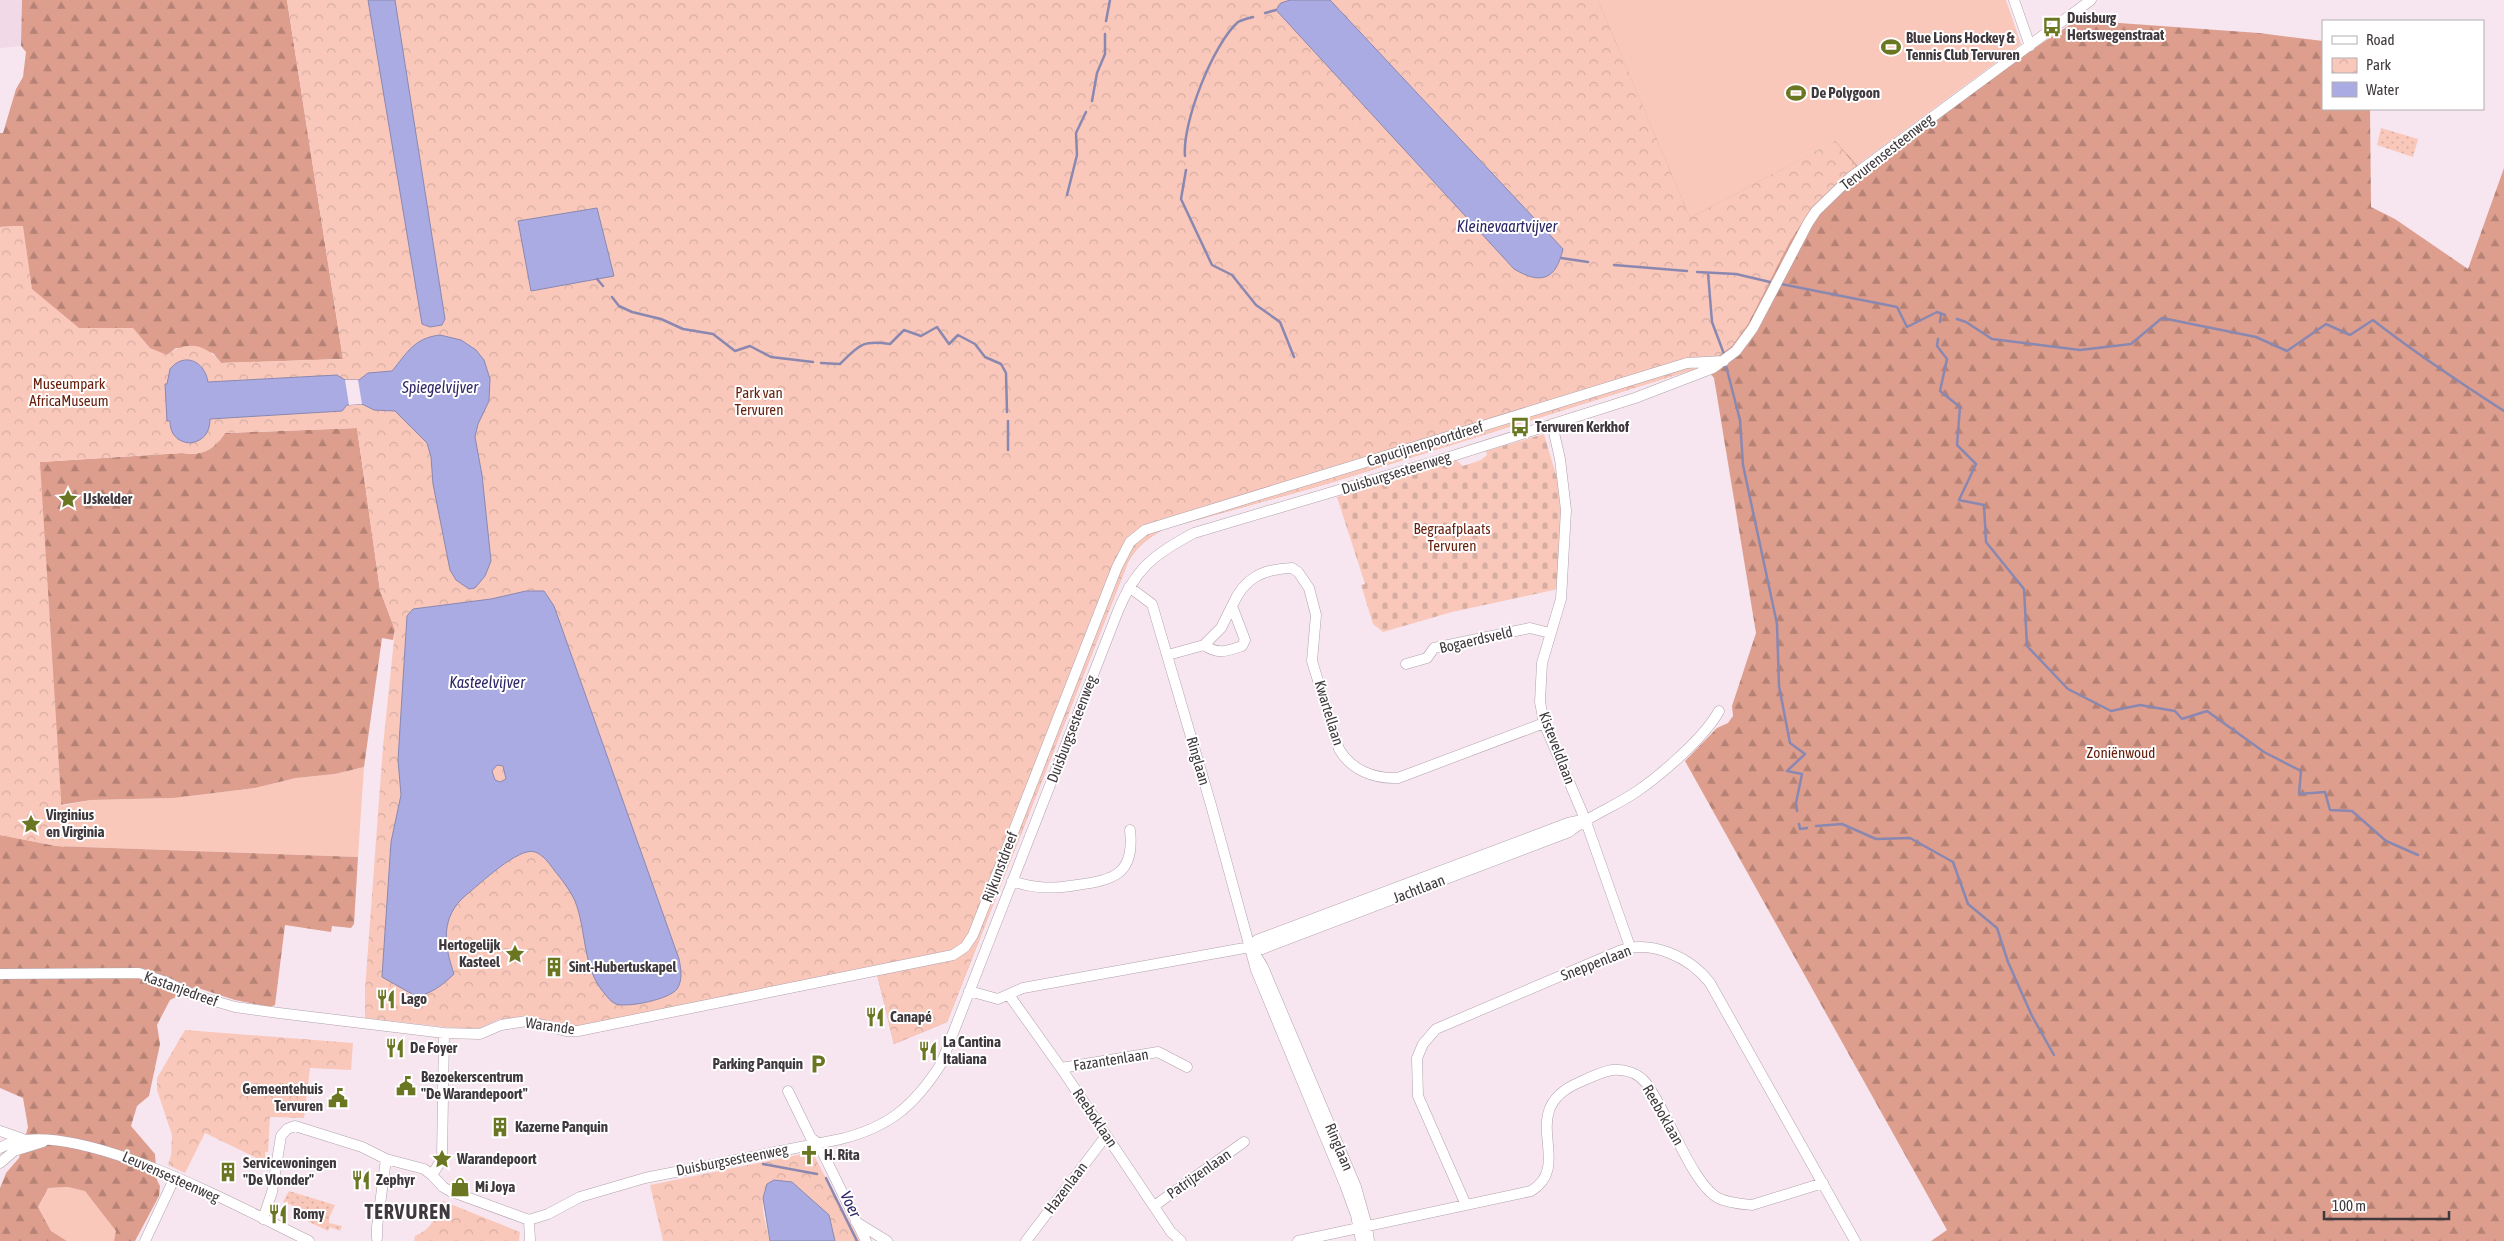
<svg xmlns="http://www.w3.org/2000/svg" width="2504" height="1241" font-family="'Asap Condensed',sans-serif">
	<defs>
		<pattern id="forest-firs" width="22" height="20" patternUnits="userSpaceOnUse" patternTransform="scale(1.25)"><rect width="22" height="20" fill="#dd9e8e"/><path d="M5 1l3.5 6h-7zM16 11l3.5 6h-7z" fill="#b58275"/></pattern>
		<pattern id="cemetery-stones" width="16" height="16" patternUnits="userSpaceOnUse" patternTransform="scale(1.25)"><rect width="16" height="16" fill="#f9c8bb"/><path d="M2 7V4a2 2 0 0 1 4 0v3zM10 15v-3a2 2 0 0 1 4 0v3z" fill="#d6ada2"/></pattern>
		<pattern id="park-crowns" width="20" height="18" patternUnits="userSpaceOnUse" patternTransform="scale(1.25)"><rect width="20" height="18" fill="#f9c8bb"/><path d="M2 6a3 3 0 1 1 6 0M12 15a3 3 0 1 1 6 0" fill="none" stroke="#d6ada2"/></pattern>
		<pattern id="garden-dots" width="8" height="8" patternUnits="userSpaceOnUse" patternTransform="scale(1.25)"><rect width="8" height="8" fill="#f9c8bb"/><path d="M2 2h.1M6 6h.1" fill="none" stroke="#d6ada2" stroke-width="1.8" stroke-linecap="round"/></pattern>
	</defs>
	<rect width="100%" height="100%" fill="#f7e6f0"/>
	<!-- built -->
	<path fill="#f1d9e8" d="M0,0H22L21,46L0,48Z"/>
	<!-- grass -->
	<path fill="#f9c8bb" d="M1598,0H2006L2021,44L1856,166L1834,141L1690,219Z
		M364,767L358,857L56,846L0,835V818L91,800L174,798L255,788L296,778L335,774Z
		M68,1187L85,1190L117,1231L114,1241H67L51,1231L38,1207L48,1188Z"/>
	<!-- forest -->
	<path fill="url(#forest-firs)" d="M22,0H287L343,359L221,363L213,353L176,348L167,355L0,321L22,226L0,227V133H3L16,89L23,77L26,52L21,46Z
		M1337,0H1598L1690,218L1835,141L1864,173L2030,51L2077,20L2259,33L2323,41V109H2370L2371,207L2395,219L2468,269L2504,168V1241H1931L1947,1230L1685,761L1717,728L1728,723L1733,716L1732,706L1756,633L1714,378L1704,366L1323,485L1164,529C1148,538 1137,546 1128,562L947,1022L894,1044L875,966L578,1026L527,1016L499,1019L479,1028L444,1027Z
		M357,428L380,590L395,630L393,640L382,638L364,767L335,774L296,778L255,788L174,798L91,800L54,806L0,644L40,462L182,453C202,456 214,450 225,433Z
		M0,835L56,846L358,857L354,924L351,928L332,926L331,932L285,925L275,1005L270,1007L235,1000L195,987L170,1000L157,1025L160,1044L149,1096L137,1106L131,1126L155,1154L157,1180L160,1186L159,1196L135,1241H114L116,1231L85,1191L68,1187L48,1188L38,1207L51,1231L67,1241H0V1188L6,1173L19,1158L28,1127L23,1098L0,1088Z"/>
	<!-- cemetery -->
	<path fill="url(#cemetery-stones)" d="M1544,434L1562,495L1558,589L1452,612L1383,632L1373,624L1361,585L1365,584L1337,497L1456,460L1463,466L1481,460L1487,455L1486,451Z"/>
	<!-- park -->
	<path fill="url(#park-crowns)" d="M287,0H1598L1690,218L1835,141L1856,166L1812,207L1789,243L1748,324L1732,346L1705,366L1323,485L1164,529C1148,538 1137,546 1128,562L947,1022L894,1044L875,966L578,1026L527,1016L499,1019L479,1028L444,1027L365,1018V989L383,746L395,630L380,590L357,428L225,433C214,450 202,456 182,453L40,462L64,847L0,835V227L23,226L32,289L79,328H133L150,348L167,355C187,340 206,344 221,363L343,359Z
		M185,1030L353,1043L351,1070L310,1068L304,1118L270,1117L268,1152H265V1156H268L267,1163L205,1133L185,1173L168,1165L171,1155L172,1135L157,1090V1078Z
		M812,1152L860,1241H835L829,1215L795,1185L774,1180C754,1192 766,1223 770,1241H663L650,1185Z
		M443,1201L520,1232L519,1241H414L415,1236C435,1227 433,1218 443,1201Z"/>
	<!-- garden -->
	<path fill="url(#garden-dots)" d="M2381,128L2418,139L2413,157L2377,145Z
		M289,1191L335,1205L329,1218V1223L342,1226L340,1231L330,1227L328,1231L303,1219L307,1211L283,1202Z"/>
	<!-- water -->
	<path fill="#aaabe2" stroke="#8a88b0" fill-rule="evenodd" d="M368,0H395L445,319L442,325L430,327L422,324Z
		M1290,0H1330L1563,249C1556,280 1541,285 1514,269L1276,10L1281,3Z
		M597,208L614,276L531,291L518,221Z
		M440,335L461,340L476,350L484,360L490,379L489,401L478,424L475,437L482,475L491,561L485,576L475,588L469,589L456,580L450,570L433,484L431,457L427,443L395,411L374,410L362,404L347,405L342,411L210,419C210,432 204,441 190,443C177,442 170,434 170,421H167L165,384H167L170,369C185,351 205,362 208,382L337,375L345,380H359L368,373L392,371C407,353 414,338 440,335Z
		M526,591H544L554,606L679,959C681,969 683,980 677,989C670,999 628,1008 616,1004C611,1002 608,998 605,994C582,969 587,931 575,901C570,890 562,880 554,870C550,864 542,854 535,852C519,846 479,885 466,895C440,917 444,945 454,974C442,986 429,995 412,998V994L382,977L391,842L401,795L398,760L407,616L413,609L491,599ZM497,765L503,766L506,779L500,782L495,780L492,771Z
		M774,1180L792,1182L829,1215L835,1241H770L763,1198L767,1184Z"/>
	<!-- pier -->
	<path fill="#f7e6f0" d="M345,380H358L362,404L349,405Z"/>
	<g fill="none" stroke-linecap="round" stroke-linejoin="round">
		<!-- stream -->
		<path stroke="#8a88b0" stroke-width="2.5" d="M1265,13L1276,10
			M1106,21L1110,0
			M1092,101L1097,73L1105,54V34
			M1185,156C1182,123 1213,44 1238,22C1242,20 1249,18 1253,17
			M1186,170L1181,199L1212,265L1232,275L1256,305L1280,322L1294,357
			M1067,195L1077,155L1076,133L1086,112
			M1561,258L1588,262
			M1614,265L1687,271
			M1697,272L1736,274L1770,282
			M1708,273L1712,322L1724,354
			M597,279L603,286
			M1781,284L1897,307L1907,327L1937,312L1945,315
			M612,297L619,306L632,312L661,319L683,329L713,334L735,351L750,346L771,357L813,362
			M1957,319L1966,322L1992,339L2080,350L2131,344L2162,318L2256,337L2287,351L2326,324L2350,335L2373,320C2415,353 2459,382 2504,411
			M1940,322L1941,314
			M1938,339L1937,346L1947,359L1940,391L1960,407L1957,445L1976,464L1959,500L1984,505L1986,542L2024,589L2027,646L2068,689L2111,711L2140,705L2175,711L2182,719L2207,711L2264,752L2301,771L2299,794L2325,792L2330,810L2352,811L2386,841L2418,855
			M821,363L840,364C859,345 862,340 890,344L904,330L921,336L937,327L949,344L958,335L975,344L985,357L1001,364L1006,373L1007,412
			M1726,366L1740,420L1743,465L1777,624L1779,686L1790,743L1805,754L1787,771L1802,774L1796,803L1797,811
			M1008,421V450
			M1799,824L1800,829L1807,828
			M1816,826L1842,824L1876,839L1910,838L1953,862L1968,904L1997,928L2008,962L2032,1016L2054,1055
			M763,1164L817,1174
			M826,1178L857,1241"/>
		<defs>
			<path id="minor" d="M2014,0L2030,46
				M1552,424L1560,459L1566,510L1561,599L1542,663L1540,702L1544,723L1585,819L1630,947
				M1129,587L1152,604L1211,805L1256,970L1345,1185L1356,1215L1361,1241
				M1204,645L1221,628L1232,606
				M1168,655L1204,645C1218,655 1227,651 1242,646L1245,640L1232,606C1244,578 1262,569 1292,568L1298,572L1309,588L1316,615L1312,661L1339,749C1351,770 1374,779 1398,778L1544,723
				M1406,664L1427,658L1434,648L1530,628L1550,633
				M1012,881C1035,889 1053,889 1077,885C1114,880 1135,874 1130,830
				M1250,947L1257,940L1568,823L1582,820
				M1255,954L1263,967L1356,1187L1367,1226L1369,1241
				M0,974L139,973L166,982L194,995L235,1007L279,1013L444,1033L480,1034L501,1025L527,1021L566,1031H578L953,955L965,947L973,935L1117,567L1130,542L1145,530L1687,363L1724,361
				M969,991L998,999L1023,988L1250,947L1262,949L1569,832C1590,815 1614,807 1636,792C1661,775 1704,738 1719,711
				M1009,995L1061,1068L1171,1232L1181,1241
				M1061,1068L1158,1052L1187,1067
				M788,1091L811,1138L818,1143L866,1241
				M0,1131L23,1139
				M0,1148C64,1109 246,1211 309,1241
				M0,1163L14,1151L43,1142
				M432,1175L442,1159L444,1033
				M1466,1205L1418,1096L1417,1058L1423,1044L1436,1029L1619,951C1651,939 1690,957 1710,983L1855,1241
				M1154,1206L1244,1142
				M263,1219L272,1192L281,1136L287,1129L295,1126L362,1147L386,1159L424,1169L432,1175L443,1187L450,1191L529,1220
				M529,1220L548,1214L580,1197L645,1178L841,1139C889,1127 914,1106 941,1064L1118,611C1135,569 1154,554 1194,533L1443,459L1635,398L1713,368L1736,351L1753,328L1808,223L1816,211L1851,177L2091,0
				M529,1220L530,1241
				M856,1222L887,1241
				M377,1238V1227L386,1159
				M145,1241L175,1177
				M1026,1241L1106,1136
				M1298,1241L1531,1191C1576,1164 1513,1110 1580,1082C1591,1077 1601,1072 1612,1070C1625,1069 1638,1073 1646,1083C1667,1110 1691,1183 1718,1198C1728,1203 1741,1204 1752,1205L1823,1183"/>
		</defs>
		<!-- minor casing -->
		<use href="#minor" stroke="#b1a1ab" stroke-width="11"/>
		<!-- minor -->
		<use href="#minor" stroke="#fff" stroke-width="10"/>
	</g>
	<!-- icons -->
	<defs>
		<symbol id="bus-bare" viewBox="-9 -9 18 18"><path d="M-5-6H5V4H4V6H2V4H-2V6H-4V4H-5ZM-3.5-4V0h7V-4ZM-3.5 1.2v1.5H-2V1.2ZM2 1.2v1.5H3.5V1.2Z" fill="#6a7621" stroke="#fff" stroke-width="2.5" paint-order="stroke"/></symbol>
		<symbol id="stadium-bare" viewBox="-9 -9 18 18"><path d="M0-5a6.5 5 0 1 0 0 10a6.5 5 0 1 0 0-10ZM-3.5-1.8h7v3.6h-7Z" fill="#6a7621" stroke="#fff" stroke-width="2.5" paint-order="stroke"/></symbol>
		<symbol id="sight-bare" viewBox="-9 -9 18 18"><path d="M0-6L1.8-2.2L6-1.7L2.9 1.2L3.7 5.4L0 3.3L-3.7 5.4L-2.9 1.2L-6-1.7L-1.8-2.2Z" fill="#6a7621" stroke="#fff" stroke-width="2.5" paint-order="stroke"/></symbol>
		<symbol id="building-bare" viewBox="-9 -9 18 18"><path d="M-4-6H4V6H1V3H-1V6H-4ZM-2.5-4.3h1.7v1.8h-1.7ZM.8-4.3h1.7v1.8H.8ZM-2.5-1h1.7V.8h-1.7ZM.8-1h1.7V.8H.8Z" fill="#6a7621" stroke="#fff" stroke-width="2.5" paint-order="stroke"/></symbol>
		<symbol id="restaurant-bare" viewBox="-9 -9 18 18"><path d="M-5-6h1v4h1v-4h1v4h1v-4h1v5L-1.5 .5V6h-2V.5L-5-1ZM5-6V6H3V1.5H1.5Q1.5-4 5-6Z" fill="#6a7621" stroke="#fff" stroke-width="2.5" paint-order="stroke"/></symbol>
		<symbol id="parking-bare" viewBox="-9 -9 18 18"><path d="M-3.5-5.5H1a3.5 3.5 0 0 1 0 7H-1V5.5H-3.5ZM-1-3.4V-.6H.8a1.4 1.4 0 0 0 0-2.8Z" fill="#6a7621" stroke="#fff" stroke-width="2.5" paint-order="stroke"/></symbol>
		<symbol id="civic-bare" viewBox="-9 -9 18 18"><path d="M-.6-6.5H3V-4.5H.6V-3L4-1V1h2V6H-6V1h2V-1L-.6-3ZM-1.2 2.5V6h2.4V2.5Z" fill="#6a7621" stroke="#fff" stroke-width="2.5" paint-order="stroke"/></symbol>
		<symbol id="church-bare" viewBox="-9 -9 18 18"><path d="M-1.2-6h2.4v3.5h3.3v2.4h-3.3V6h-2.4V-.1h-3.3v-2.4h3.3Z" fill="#6a7621" stroke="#fff" stroke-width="2.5" paint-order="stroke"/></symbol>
		<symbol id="shop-bare" viewBox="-9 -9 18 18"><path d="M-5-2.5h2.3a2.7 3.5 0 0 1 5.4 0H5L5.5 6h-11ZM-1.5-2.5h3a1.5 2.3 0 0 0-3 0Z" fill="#6a7621" stroke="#fff" stroke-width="2.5" paint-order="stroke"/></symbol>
	</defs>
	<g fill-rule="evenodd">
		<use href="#bus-bare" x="2038" y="13" width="28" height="28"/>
		<use href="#stadium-bare" x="1877" y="33" width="28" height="28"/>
		<use href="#stadium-bare" x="1782" y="79" width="28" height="28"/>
		<use href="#bus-bare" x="1506" y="413" width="28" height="28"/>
		<use href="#sight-bare" x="54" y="485" width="28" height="28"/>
		<use href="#sight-bare" x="17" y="810" width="28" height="28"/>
		<use href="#sight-bare" x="501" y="940" width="28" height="28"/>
		<use href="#building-bare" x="540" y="953" width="28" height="28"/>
		<use href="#restaurant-bare" x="372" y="985" width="28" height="28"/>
		<use href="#restaurant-bare" x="861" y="1003" width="28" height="28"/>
		<use href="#restaurant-bare" x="381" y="1034" width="28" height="28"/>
		<use href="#restaurant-bare" x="914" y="1037" width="28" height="28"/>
		<use href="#parking-bare" x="804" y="1050" width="28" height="28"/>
		<use href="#civic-bare" x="392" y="1072" width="28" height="28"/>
		<use href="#civic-bare" x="324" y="1084" width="28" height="28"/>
		<use href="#building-bare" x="486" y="1113" width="28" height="28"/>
		<use href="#church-bare" x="795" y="1141" width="28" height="28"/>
		<use href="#sight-bare" x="428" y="1145" width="28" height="28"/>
		<use href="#building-bare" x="214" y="1158" width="28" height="28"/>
		<use href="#restaurant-bare" x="347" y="1166" width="28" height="28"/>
		<use href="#shop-bare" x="446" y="1173" width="28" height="28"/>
		<use href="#restaurant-bare" x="264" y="1200" width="28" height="28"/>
	</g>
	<g text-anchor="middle" stroke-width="4" stroke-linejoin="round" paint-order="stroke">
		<!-- poi labels -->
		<g font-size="15" font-weight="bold" fill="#3f383c" stroke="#fff" text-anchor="start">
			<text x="2067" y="23">Duisburg<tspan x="2067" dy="17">Hertswegenstraat</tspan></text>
			<text x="1906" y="43">Blue Lions Hockey &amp;<tspan x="1906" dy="17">Tennis Club Tervuren</tspan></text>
			<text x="1811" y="98">De Polygoon</text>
			<text x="1535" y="432">Tervuren Kerkhof</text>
			<text x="83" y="504">IJskelder</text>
			<text x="46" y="820">Virginius<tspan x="46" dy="17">en Virginia</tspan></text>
			<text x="500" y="950" text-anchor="end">Hertogelijk<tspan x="500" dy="17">Kasteel</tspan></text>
			<text x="569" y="972">Sint-Hubertuskapel</text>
			<text x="401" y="1004">Lago</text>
			<text x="890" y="1022">Canapé</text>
			<text x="943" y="1047">La Cantina<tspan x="943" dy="17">Italiana</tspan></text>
			<text x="410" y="1053">De Foyer</text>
			<text x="803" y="1069" text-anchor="end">Parking Panquin</text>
			<text x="421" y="1082">Bezoekerscentrum<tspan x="421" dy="17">"De Warandepoort"</tspan></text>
			<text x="323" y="1094" text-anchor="end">Gemeentehuis<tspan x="323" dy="17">Tervuren</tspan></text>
			<text x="515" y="1132">Kazerne Panquin</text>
			<text x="824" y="1160">H. Rita</text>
			<text x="457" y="1164">Warandepoort</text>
			<text x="243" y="1168">Servicewoningen<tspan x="243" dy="17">"De Vlonder"</tspan></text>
			<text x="376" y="1185">Zephyr</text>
			<text x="475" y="1192">Mi Joya</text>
			<text x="293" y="1219">Romy</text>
		</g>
		<!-- street labels -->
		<g font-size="15" fill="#3f383c" stroke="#fff">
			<text transform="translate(1887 152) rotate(-38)" y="5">Tervurensesteenweg</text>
			<text transform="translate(1425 444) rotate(-17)" y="5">Capucijnenpoortdreef</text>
			<text transform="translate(1396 473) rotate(-17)" y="5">Duisburgsesteenweg</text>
			<text transform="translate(1476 640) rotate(-13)" y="5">Bogaerdsveld</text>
			<text transform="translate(1329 713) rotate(73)" y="5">Kwartellaan</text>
			<text transform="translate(1072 729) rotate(-69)" y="5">Duisburgsesteenweg</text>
			<text transform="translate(1557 748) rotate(69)" y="5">Kisteveldlaan</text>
			<text transform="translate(1198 761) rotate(74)" y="5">Ringlaan</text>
			<text transform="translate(1000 867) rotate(-69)" y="5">Rijkunstdreef</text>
			<text transform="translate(1419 889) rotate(-21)" y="5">Jachtlaan</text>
			<text transform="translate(1596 963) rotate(-21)" y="5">Sneppenlaan</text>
			<text transform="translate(181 989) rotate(20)" y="5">Kastanjedreef</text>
			<text transform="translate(550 1026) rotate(8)" y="5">Warande</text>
			<text transform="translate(1111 1060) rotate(-9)" y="5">Fazantenlaan</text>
			<text transform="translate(1663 1115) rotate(60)" y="5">Reeboklaan</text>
			<text transform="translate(1095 1118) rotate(56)" y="5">Reeboklaan</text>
			<text transform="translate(1339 1147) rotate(67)" y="5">Ringlaan</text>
			<text transform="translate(732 1160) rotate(-11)" y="5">Duisburgsesteenweg</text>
			<text transform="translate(1199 1174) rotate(-35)" y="5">Patrijzenlaan</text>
			<text transform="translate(171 1177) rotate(24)" y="5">Leuvensesteenweg</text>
			<text transform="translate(1066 1188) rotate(-53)" y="5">Hazenlaan</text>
		</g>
		<!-- park labels -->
		<g font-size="15" fill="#661d0b" stroke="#fff">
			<text x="69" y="389">Museumpark<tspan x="69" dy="17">AfricaMuseum</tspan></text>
			<text x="759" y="398">Park van<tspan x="759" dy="17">Tervuren</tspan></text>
			<text x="1452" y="534">Begraafplaats<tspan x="1452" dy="17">Tervuren</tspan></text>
			<text x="2121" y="758">Zoniënwoud</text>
		</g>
		<!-- water labels -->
		<g font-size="16" font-style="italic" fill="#2d2566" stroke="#fff">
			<text x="1507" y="232">Kleinevaartvijver</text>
			<text x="440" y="393">Spiegelvijver</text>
			<text x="487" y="688">Kasteelvijver</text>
			<text transform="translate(851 1204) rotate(64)" y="6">Voer</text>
		</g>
		<!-- district labels -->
		<g font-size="20" font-weight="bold" letter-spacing="1" fill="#3f383c" stroke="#fff">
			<text x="408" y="1219">TERVUREN</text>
		</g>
	</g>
	<!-- legend -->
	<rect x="2322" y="20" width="162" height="90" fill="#ffffff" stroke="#b2afb1"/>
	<rect x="2332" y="36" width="25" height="8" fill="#ffffff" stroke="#b2afb1"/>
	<text x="2366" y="45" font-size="15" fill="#3f383c">Road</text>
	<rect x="2332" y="58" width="25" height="15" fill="url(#park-crowns)" stroke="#b2afb1"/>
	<text x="2366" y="70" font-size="15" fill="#3f383c">Park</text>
	<rect x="2332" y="82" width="25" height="15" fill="#aaabe2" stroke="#b2afb1"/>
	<text x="2366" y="95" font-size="15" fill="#3f383c">Water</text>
	<!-- scale -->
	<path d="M2324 1211v8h125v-8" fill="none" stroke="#3f383c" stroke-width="2.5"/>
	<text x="2332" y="1211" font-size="15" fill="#3f383c" stroke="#ffffff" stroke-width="4" paint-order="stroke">100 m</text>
</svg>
